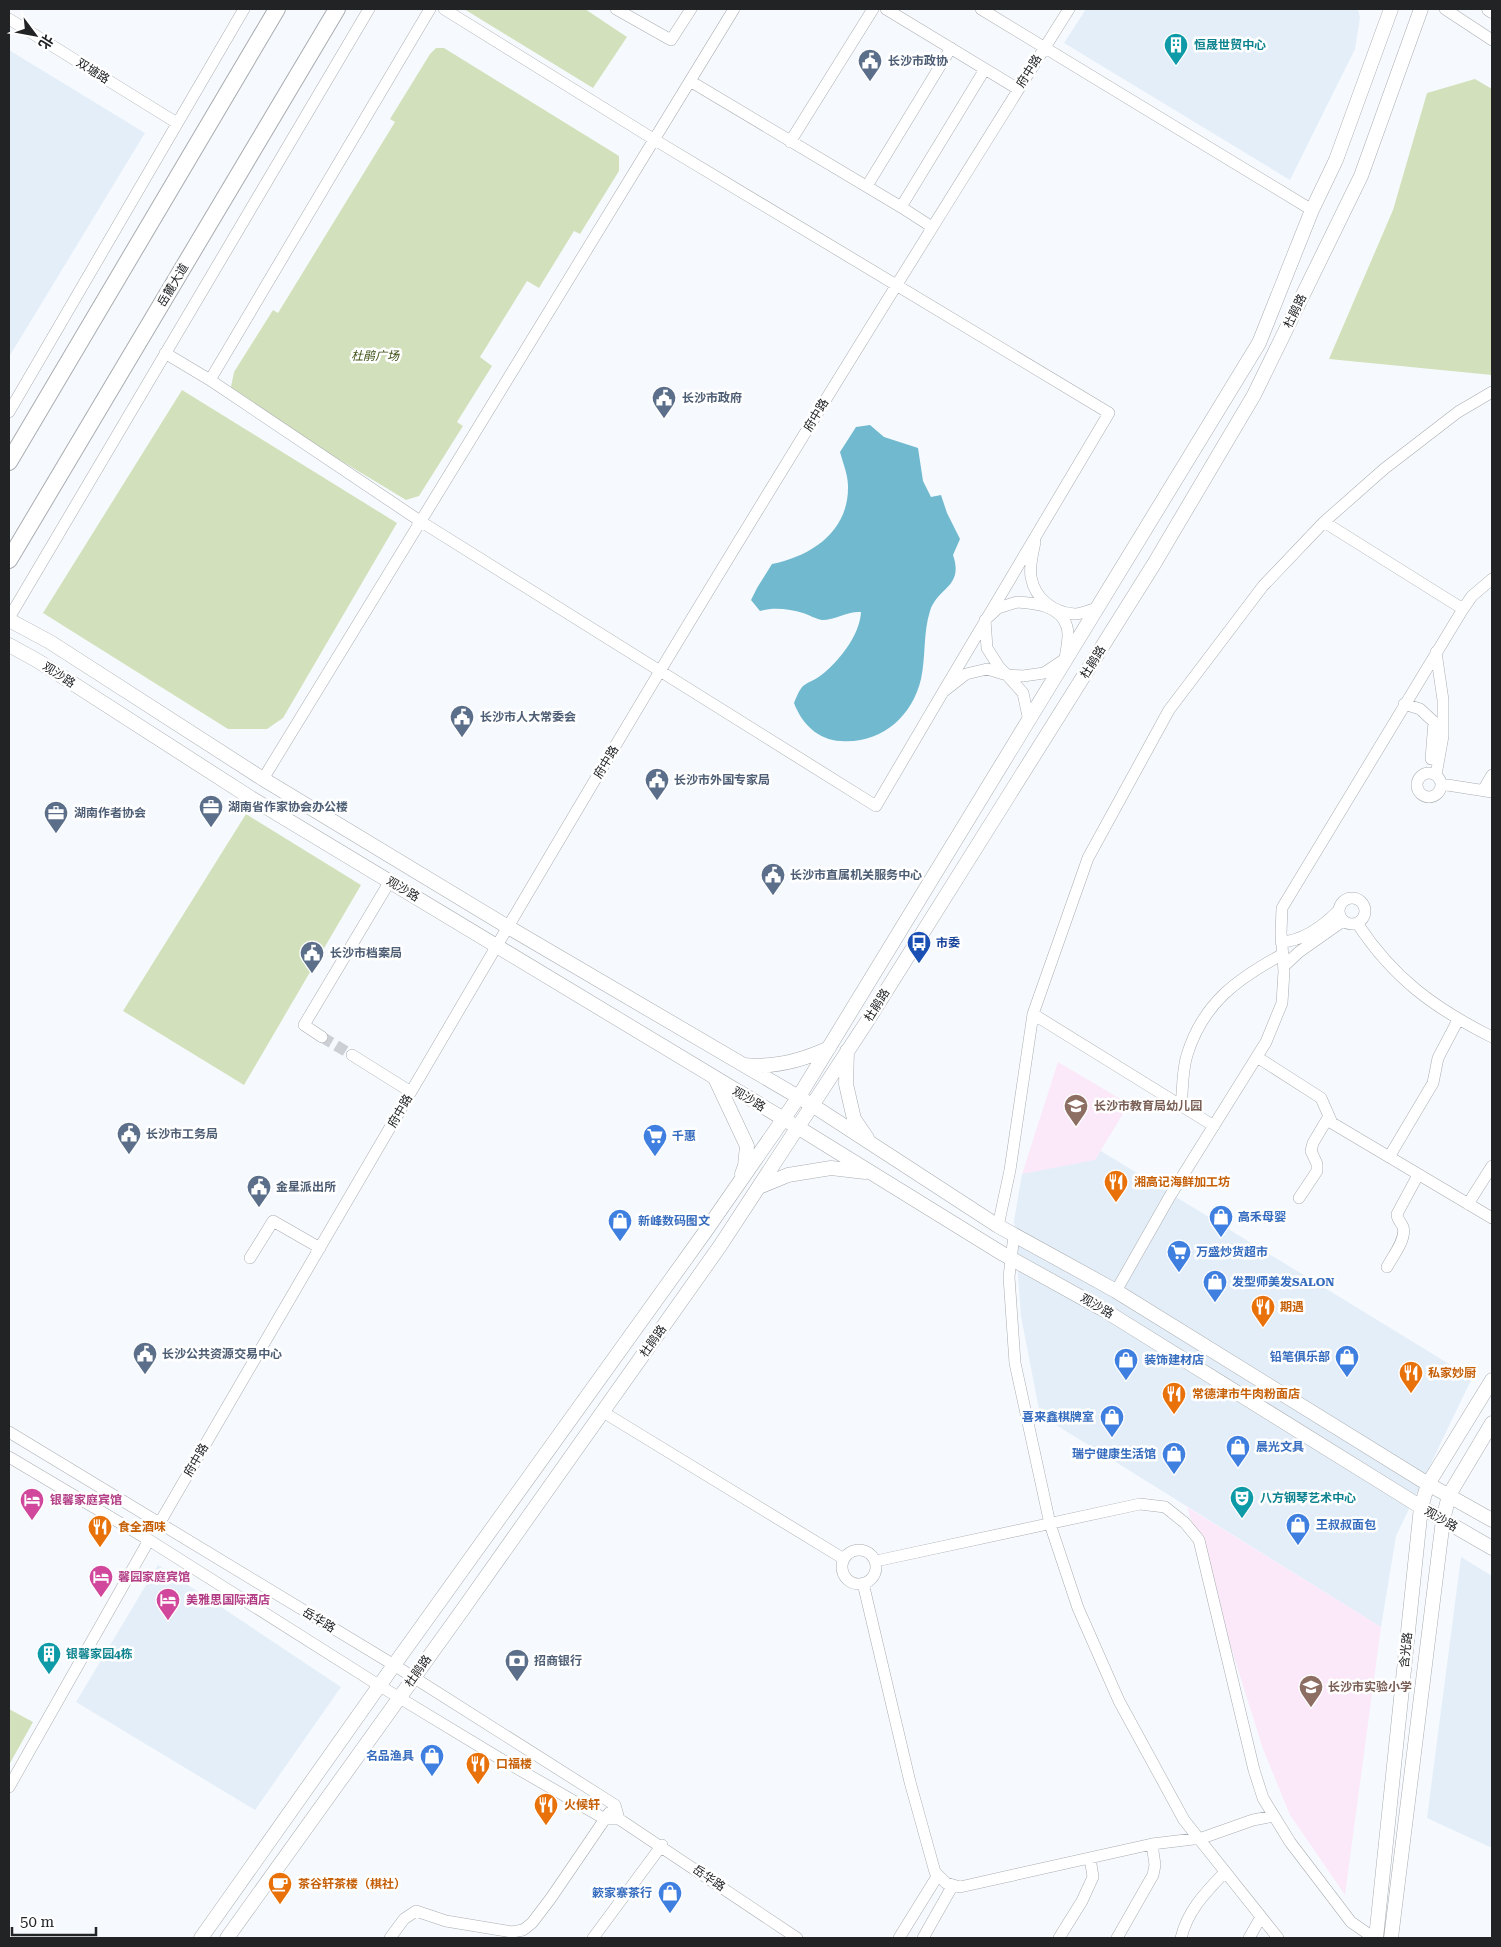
<svg xmlns="http://www.w3.org/2000/svg" width="1501" height="1947" font-family="'Roboto Serif','Noto Sans SC',serif">
	<rect width="100%" height="100%" fill="#f6fafe"/>
	<!-- built -->
	<path fill="#e4eef8" d="M1086,9H1358L1360,18L1355,49L1290,180L1064,43Z
		M9,50L145,133L9,357Z
		M1101,1151L1472,1378L1396,1536L1381,1627L1040,1415L1021,1316L1014,1221L1022,1174Z
		M1461,1557L1492,1576V1848L1427,1818Z
		M158,1565L341,1687L255,1810L76,1702Z"/>
	<!-- education -->
	<path fill="#fbe9f9" d="M1058,1062L1129,1104L1095,1160L1022,1174Z
		M1187,1507L1381,1627L1345,1895L1290,1815L1263,1749Z"/>
	<!-- green -->
	<path fill="#d2e1bb" d="M464,9H585L627,37L593,88Z
		M436,48H444L619,156V171L580,234L574,231L539,288L527,281L480,357L492,366L457,422L463,426L419,496L406,500L234,396L231,387L234,372L273,310L278,313L395,122L390,119L430,54Z
		M1475,79L1492,89V375L1329,359L1393,210L1427,93Z
		M182,390L397,523L283,718L267,729H228L43,613Z
		M246,814L361,885L244,1085L123,1011Z
		M9,1709L33,1722L9,1765Z"/>
	<!-- water -->
	<path fill="#70b9cf" d="M870,425L884,437L918,448L923,481L931,497L941,495L947,513L960,539L953,555C964,587 938,587 930,611C923,633 926,656 921,679C912,717 881,744 841,741C818,740 802,724 794,703C796,698 799,690 803,686C808,682 815,680 820,676C838,663 860,635 861,612C847,611 836,620 822,620C816,619 809,615 803,613C790,609 773,607 760,611L751,600L757,588L772,564C812,556 849,531 848,486C848,475 843,463 840,452L856,427Z"/>
	<g fill="none" stroke-linecap="round" stroke-linejoin="round">
		<!-- minor-tunnel -->
		<path stroke="#cccfd3" stroke-width="11" stroke-dasharray="11 5.5" stroke-linecap="butt" d="M322,1037L352,1055"/>
		<defs>
			<path id="minor" d="M444,9L655,140L1109,413L943,692
				M616,9L671,40L691,9
				M886,9L1018,89
				M981,9L1312,210
				M1445,9L1492,40
				M9,19L177,123
				M690,81L901,207L932,227
				M790,142L873,9
				M867,186L951,48
				M901,207L985,69
				M165,353L210,380L420,521L876,806L943,692L966,674L987,669L1007,675L1023,693L1029,721
				M210,380L430,9
				M9,412L244,9
				M1324,522L1463,609
				M1035,542C1033,553 1029,566 1031,577C1035,599 1054,613 1075,614C1082,614 1090,610 1097,608
				M1017,602C1036,603 1061,606 1067,627C1070,636 1066,650 1065,659L1044,673L1023,676L1007,675L999,667L987,648L985,620L998,608Z
				M9,618L369,9
				M1436,652L1443,700V736L1436,775
				M1404,704L1420,709L1434,722L1431,759
				M1417 785a12 12 0 1 1 24 0a12 12 0 1 1-24 0Z
				M263,779L734,9
				M1441,784L1492,792
				M1483,790L1492,775
				M1339 911a13 13 0 1 1 26 0a13 13 0 1 1-26 0Z
				M1357,923C1393,978 1434,1008 1492,1037
				M1281,942C1303,941 1324,925 1338,911
				M1284,966L1299,952L1343,921
				M1033,1014L1214,1126
				M322,1037L304,1025L390,881
				M352,1055L411,1092
				M1257,1057L1321,1098L1332,1123L1492,1218
				M1181,1105C1183,1089 1182,1071 1187,1055C1203,1003 1237,979 1283,954
				M1389,1157L1433,1083L1438,1058L1458,1020
				M1299,1198L1317,1171V1164L1311,1151L1313,1143L1329,1116
				M1468,1204L1492,1166
				M998,1226L1010,1170L1033,1014L1088,858L1169,710L1263,586L1324,522L1384,469L1458,412L1492,392
				M1014,1235L1009,1277L1015,1363L1050,1524L1078,1608L1119,1701L1184,1820L1278,1938
				M250,1258L273,1221L320,1248
				M1387,1267C1392,1257 1407,1239 1403,1227C1401,1222 1397,1220 1397,1214L1418,1175
				M1116,1291L1170,1196L1266,1042L1282,1003L1284,971L1281,933L1282,908L1463,609L1472,596L1492,579
				M603,1412L844,1559
				M9,1432L394,1665L615,1805L619,1819
				M9,1457L149,1540L380,1686L499,1758L605,1819H619L797,1938
				M159,1524C325,1238 492,951 663,666C796,446 932,227 1069,9
				M842 1567a17 17 0 1 1 34 0a17 17 0 1 1-34 0Z
				M876,1561L1140,1504L1165,1507L1185,1523L1199,1540L1254,1770L1263,1798L1290,1842L1351,1922L1374,1938
				M863,1583L910,1782L935,1872L946,1883L960,1887L1152,1844L1202,1838L1253,1820L1274,1816
				M9,1787L149,1540
				M390,1938L404,1919L416,1911L446,1921L512,1932L523,1930L532,1923L551,1898L609,1813
				M593,1938L662,1845
				M899,1938L938,1875
				M923,1938L953,1885
				M1059,1938L1082,1901L1093,1877L1090,1858
				M1117,1938L1153,1875L1155,1865L1152,1844
				M1181,1938C1188,1910 1205,1893 1225,1872
				M1249,1938L1261,1917"/>
			<path id="major" d="M1489,9L1492,11
				M9,620L50,642L263,779L508,927L812,1105L998,1226L1116,1291L1428,1484L1492,1520
				M9,645L38,661L251,798L807,1133L1003,1254L1104,1310L1421,1507L1492,1548
				M847,1051L846,1084L854,1119L867,1138
				M744,1065C774,1068 801,1061 829,1048
				M715,1078L747,1146L745,1166L742,1174
				M759,1187L788,1175L831,1168L865,1172
				M201,1938L394,1665L705,1232L798,1098L1259,343L1312,210L1336,160L1391,9
				M227,1938L461,1612L720,1246L866,1023L1154,564L1254,395L1361,176L1421,9
				M1376,1938L1421,1507L1428,1484L1492,1380
				M1391,1938L1443,1520L1449,1495L1492,1423"/>
			<path id="highway" d="M9,462L277,9
				M9,560L337,9"/>
		</defs>
		<!-- minor casing -->
		<use href="#minor" stroke="#a9adb0" stroke-width="12"/>
		<!-- major casing -->
		<use href="#major" stroke="#a9adb0" stroke-width="15"/>
		<!-- highway casing -->
		<use href="#highway" stroke="#a9adb0" stroke-width="18"/>
		<!-- minor -->
		<use href="#minor" stroke="#fff" stroke-width="11"/>
		<!-- major -->
		<use href="#major" stroke="#fff" stroke-width="14"/>
		<!-- highway -->
		<use href="#highway" stroke="#fff" stroke-width="16"/>
	</g>
	<!-- icons -->
	<defs>
		<symbol id="building-pin" viewBox="-11 -11 22 30"><path d="M0 17L-7.5 6A9.5 9.5 0 1 1 7.5 6Z" fill="#0f9aa8" stroke="#fff"/><path d="M-4-6H4V6H1V3H-1V6H-4ZM-2.5-4.3h1.7v1.8h-1.7ZM.8-4.3h1.7v1.8H.8ZM-2.5-1h1.7V.8h-1.7ZM.8-1h1.7V.8H.8Z" fill="#fff"/></symbol>
		<symbol id="civic-pin" viewBox="-11 -11 22 30"><path d="M0 17L-7.5 6A9.5 9.5 0 1 1 7.5 6Z" fill="#5c6f8a" stroke="#fff"/><path d="M-.6-6.5H3V-4.5H.6V-3L4-1V1h2V6H-6V1h2V-1L-.6-3ZM-1.2 2.5V6h2.4V2.5Z" fill="#fff"/></symbol>
		<symbol id="office-pin" viewBox="-11 -11 22 30"><path d="M0 17L-7.5 6A9.5 9.5 0 1 1 7.5 6Z" fill="#5c6f8a" stroke="#fff"/><path d="M-6-3h4V-5.5h4V-3h4V5H-6ZM-1-4.5V-3h2v-1.5ZM-6 0V1H6V0Z" fill="#fff"/></symbol>
		<symbol id="bus-pin" viewBox="-11 -11 22 30"><path d="M0 17L-7.5 6A9.5 9.5 0 1 1 7.5 6Z" fill="#1a4fb4" stroke="#fff"/><path d="M-5-6H5V4H4V6H2V4H-2V6H-4V4H-5ZM-3.5-4V0h7V-4ZM-3.5 1.2v1.5H-2V1.2ZM2 1.2v1.5H3.5V1.2Z" fill="#fff"/></symbol>
		<symbol id="school-pin" viewBox="-11 -11 22 30"><path d="M0 17L-7.5 6A9.5 9.5 0 1 1 7.5 6Z" fill="#8d6e63" stroke="#fff"/><path d="M0-5L7-2L0 1L-7-2ZM-4 1L0 2.5L4 1V4Q0 6-4 4Z" fill="#fff"/></symbol>
		<symbol id="supermarket-pin" viewBox="-11 -11 22 30"><path d="M0 17L-7.5 6A9.5 9.5 0 1 1 7.5 6Z" fill="#3f7fe0" stroke="#fff"/><path d="M-6-5.5h2.5l.6 2H6L4.5 2H-2.5L-4.4-4H-6ZM-1.5 3.2a1.3 1.3 0 1 0 .1 0ZM3 3.2a1.3 1.3 0 1 0 .1 0Z" fill="#fff"/></symbol>
		<symbol id="restaurant-pin" viewBox="-11 -11 22 30"><path d="M0 17L-7.5 6A9.5 9.5 0 1 1 7.5 6Z" fill="#e8710a" stroke="#fff"/><path d="M-5-6h1v4h1v-4h1v4h1v-4h1v5L-1.5 .5V6h-2V.5L-5-1ZM5-6V6H3V1.5H1.5Q1.5-4 5-6Z" fill="#fff"/></symbol>
		<symbol id="shop-pin" viewBox="-11 -11 22 30"><path d="M0 17L-7.5 6A9.5 9.5 0 1 1 7.5 6Z" fill="#3f7fe0" stroke="#fff"/><path d="M-5-2.5h2.3a2.7 3.5 0 0 1 5.4 0H5L5.5 6h-11ZM-1.5-2.5h3a1.5 2.3 0 0 0-3 0Z" fill="#fff"/></symbol>
		<symbol id="theatre-pin" viewBox="-11 -11 22 30"><path d="M0 17L-7.5 6A9.5 9.5 0 1 1 7.5 6Z" fill="#0f9aa8" stroke="#fff"/><path d="M-5-5.5Q0-4 5-5.5V0Q5 5 0 6Q-5 5-5 0ZM-3.3-2.5H-1v1.5H-3.3ZM1-2.5H3.3v1.5H1ZM-2.8 1Q0 5.5 2.8 1Z" fill="#fff"/></symbol>
		<symbol id="hotel-pin" viewBox="-11 -11 22 30"><path d="M0 17L-7.5 6A9.5 9.5 0 1 1 7.5 6Z" fill="#d1479c" stroke="#fff"/><path d="M-6-4.5h1.5V1H6V5H4.5V3h-9V5H-6ZM-4 0a1.8 1.8 0 1 1 3.6 0ZM.5 0V-2.5h3Q6-2.5 6 0Z" fill="#fff"/></symbol>
		<symbol id="bank-pin" viewBox="-11 -11 22 30"><path d="M0 17L-7.5 6A9.5 9.5 0 1 1 7.5 6Z" fill="#5c6f8a" stroke="#fff"/><path d="M-6-4H6V4H-6ZM0-2.3a2.3 2.3 0 1 0 0 4.6a2.3 2.3 0 1 0 0-4.6Z" fill="#fff"/></symbol>
		<symbol id="cafe-pin" viewBox="-11 -11 22 30"><path d="M0 17L-7.5 6A9.5 9.5 0 1 1 7.5 6Z" fill="#e8710a" stroke="#fff"/><path d="M-5.5-4.5H6V0H3Q3 3.5 0 3.5H-2.5Q-5.5 3.5-5.5 0ZM3-3.2v2h1.7v-2ZM-6 4.5H4V6H-6Z" fill="#fff"/></symbol>
	</defs>
	<g fill-rule="evenodd">
		<use href="#building-pin" x="1162" y="31" width="28" height="38"/>
		<use href="#civic-pin" x="856" y="47" width="28" height="38"/>
		<use href="#civic-pin" x="650" y="384" width="28" height="38"/>
		<use href="#civic-pin" x="448" y="703" width="28" height="38"/>
		<use href="#civic-pin" x="643" y="766" width="28" height="38"/>
		<use href="#office-pin" x="197" y="793" width="28" height="38"/>
		<use href="#office-pin" x="42" y="799" width="28" height="38"/>
		<use href="#civic-pin" x="759" y="861" width="28" height="38"/>
		<use href="#bus-pin" x="905" y="929" width="28" height="38"/>
		<use href="#civic-pin" x="298" y="939" width="28" height="38"/>
		<use href="#school-pin" x="1062" y="1092" width="28" height="38"/>
		<use href="#civic-pin" x="115" y="1120" width="28" height="38"/>
		<use href="#supermarket-pin" x="641" y="1122" width="28" height="38"/>
		<use href="#restaurant-pin" x="1102" y="1168" width="28" height="38"/>
		<use href="#civic-pin" x="245" y="1173" width="28" height="38"/>
		<use href="#shop-pin" x="1207" y="1203" width="28" height="38"/>
		<use href="#shop-pin" x="606" y="1207" width="28" height="38"/>
		<use href="#supermarket-pin" x="1165" y="1238" width="28" height="38"/>
		<use href="#shop-pin" x="1201" y="1268" width="28" height="38"/>
		<use href="#restaurant-pin" x="1249" y="1293" width="28" height="38"/>
		<use href="#civic-pin" x="131" y="1340" width="28" height="38"/>
		<use href="#shop-pin" x="1333" y="1343" width="28" height="38"/>
		<use href="#shop-pin" x="1112" y="1346" width="28" height="38"/>
		<use href="#restaurant-pin" x="1397" y="1359" width="28" height="38"/>
		<use href="#restaurant-pin" x="1160" y="1380" width="28" height="38"/>
		<use href="#shop-pin" x="1098" y="1403" width="28" height="38"/>
		<use href="#shop-pin" x="1224" y="1433" width="28" height="38"/>
		<use href="#shop-pin" x="1160" y="1440" width="28" height="38"/>
		<use href="#theatre-pin" x="1228" y="1484" width="28" height="38"/>
		<use href="#hotel-pin" x="18" y="1486" width="28" height="38"/>
		<use href="#shop-pin" x="1284" y="1511" width="28" height="38"/>
		<use href="#restaurant-pin" x="86" y="1513" width="28" height="38"/>
		<use href="#hotel-pin" x="87" y="1563" width="28" height="38"/>
		<use href="#hotel-pin" x="154" y="1586" width="28" height="38"/>
		<use href="#building-pin" x="35" y="1640" width="28" height="38"/>
		<use href="#bank-pin" x="503" y="1647" width="28" height="38"/>
		<use href="#school-pin" x="1297" y="1673" width="28" height="38"/>
		<use href="#shop-pin" x="418" y="1742" width="28" height="38"/>
		<use href="#restaurant-pin" x="464" y="1750" width="28" height="38"/>
		<use href="#restaurant-pin" x="532" y="1791" width="28" height="38"/>
		<use href="#cafe-pin" x="266" y="1870" width="28" height="38"/>
		<use href="#shop-pin" x="656" y="1879" width="28" height="38"/>
	</g>
	<g text-anchor="middle" stroke-width="5" stroke-linejoin="round" paint-order="stroke">
		<!-- culture labels -->
		<g font-size="12" font-weight="bold" fill="#0d838f" stroke="#fff" text-anchor="start">
			<text x="1194" y="49">恒晟世贸中心</text>
			<text x="1260" y="1502">八方钢琴艺术中心</text>
			<text x="66" y="1658">银馨家园4栋</text>
		</g>
		<!-- service labels -->
		<g font-size="12" font-weight="bold" fill="#4e5e75" stroke="#fff" text-anchor="start">
			<text x="888" y="65">长沙市政协</text>
			<text x="682" y="402">长沙市政府</text>
			<text x="480" y="721">长沙市人大常委会</text>
			<text x="674" y="784">长沙市外国专家局</text>
			<text x="228" y="811">湖南省作家协会办公楼</text>
			<text x="74" y="817">湖南作者协会</text>
			<text x="790" y="879">长沙市直属机关服务中心</text>
			<text x="330" y="957">长沙市档案局</text>
			<text x="146" y="1138">长沙市工务局</text>
			<text x="276" y="1191">金星派出所</text>
			<text x="162" y="1358">长沙公共资源交易中心</text>
			<text x="534" y="1665">招商银行</text>
		</g>
		<!-- street labels -->
		<g font-size="12" fill="#222325" stroke="#fff">
			<text transform="translate(93 71) rotate(32)" y="4">双塘路</text>
			<text transform="translate(1029 71) rotate(-58)" y="4">府中路</text>
			<text transform="translate(173 285) rotate(-59)" y="4">岳麓大道</text>
			<text transform="translate(1295 311) rotate(-64)" y="4">杜鹃路</text>
			<text transform="translate(816 415) rotate(-59)" y="4">府中路</text>
			<text transform="translate(1093 662) rotate(-58)" y="4">杜鹃路</text>
			<text transform="translate(59 675) rotate(33)" y="4">观沙路</text>
			<text transform="translate(606 762) rotate(-59)" y="4">府中路</text>
			<text transform="translate(403 889) rotate(31)" y="4">观沙路</text>
			<text transform="translate(877 1005) rotate(-58)" y="4">杜鹃路</text>
			<text transform="translate(749 1099) rotate(31)" y="4">观沙路</text>
			<text transform="translate(400 1111) rotate(-60)" y="4">府中路</text>
			<text transform="translate(1097 1306) rotate(30)" y="4">观沙路</text>
			<text transform="translate(653 1341) rotate(-55)" y="4">杜鹃路</text>
			<text transform="translate(196 1460) rotate(-60)" y="4">府中路</text>
			<text transform="translate(1441 1519) rotate(30)" y="4">观沙路</text>
			<text transform="translate(319 1620) rotate(31)" y="4">岳华路</text>
			<text transform="translate(1406 1650) rotate(-84)" y="4">含光路</text>
			<text transform="translate(418 1671) rotate(-55)" y="4">杜鹃路</text>
			<text transform="translate(709 1878) rotate(34)" y="4">岳华路</text>
		</g>
		<!-- park labels -->
		<g font-size="12" font-style="italic" fill="#405317" stroke="#fff">
			<text x="375" y="360">杜鹃广场</text>
		</g>
		<!-- transit labels -->
		<g font-size="12" font-weight="bold" fill="#164399" stroke="#fff" text-anchor="start">
			<text x="936" y="947">市委</text>
		</g>
		<!-- education labels -->
		<g font-size="12" font-weight="bold" fill="#785e54" stroke="#fff" text-anchor="start">
			<text x="1094" y="1110">长沙市教育局幼儿园</text>
			<text x="1328" y="1691">长沙市实验小学</text>
		</g>
		<!-- shop labels -->
		<g font-size="12" font-weight="bold" fill="#366cbe" stroke="#fff" text-anchor="start">
			<text x="672" y="1140">千惠</text>
			<text x="1238" y="1221">高禾母婴</text>
			<text x="638" y="1225">新峰数码图文</text>
			<text x="1196" y="1256">万盛炒货超市</text>
			<text x="1232" y="1286">发型师美发SALON</text>
			<text x="1330" y="1361" text-anchor="end">铅笔俱乐部</text>
			<text x="1144" y="1364">装饰建材店</text>
			<text x="1094" y="1421" text-anchor="end">喜来鑫棋牌室</text>
			<text x="1256" y="1451">晨光文具</text>
			<text x="1156" y="1458" text-anchor="end">瑞宁健康生活馆</text>
			<text x="1316" y="1529">王叔叔面包</text>
			<text x="414" y="1760" text-anchor="end">名品渔具</text>
			<text x="652" y="1897" text-anchor="end">簌家寨茶行</text>
		</g>
		<!-- food labels -->
		<g font-size="12" font-weight="bold" fill="#c56008" stroke="#fff" text-anchor="start">
			<text x="1134" y="1186">湘高记海鲜加工坊</text>
			<text x="1280" y="1311">期遇</text>
			<text x="1428" y="1377">私家妙厨</text>
			<text x="1192" y="1398">常德津市牛肉粉面店</text>
			<text x="118" y="1531">食全酒味</text>
			<text x="496" y="1768">口福楼</text>
			<text x="564" y="1809">火候轩</text>
			<text x="298" y="1888">茶谷轩茶楼（棋社）</text>
		</g>
		<!-- hotel labels -->
		<g font-size="12" font-weight="bold" fill="#b23c85" stroke="#fff" text-anchor="start">
			<text x="50" y="1504">银馨家庭宾馆</text>
			<text x="118" y="1581">馨园家庭宾馆</text>
			<text x="186" y="1604">美雅思国际酒店</text>
		</g>
	</g>
	<!-- border -->
	<rect width="1501" height="1947" fill="none" stroke="#222325" stroke-width="20"/>
	<!-- north arrow -->
	<g transform="translate(35 35) rotate(122)" stroke="#ffffff" stroke-width="4" paint-order="stroke">
	<path d="M0-4L9 19L0 12L-9 19Z" fill="#222325"/>
	<text y="-8" font-size="14" font-weight="bold" text-anchor="middle" fill="#222325">北</text>
	</g>
	<!-- scale -->
	<path d="M12 1927v8h84v-8" fill="none" stroke="#222325" stroke-width="2.5"/>
	<text x="20" y="1927" font-size="15" fill="#222325" stroke="#ffffff" stroke-width="4" paint-order="stroke">50 m</text>
</svg>
